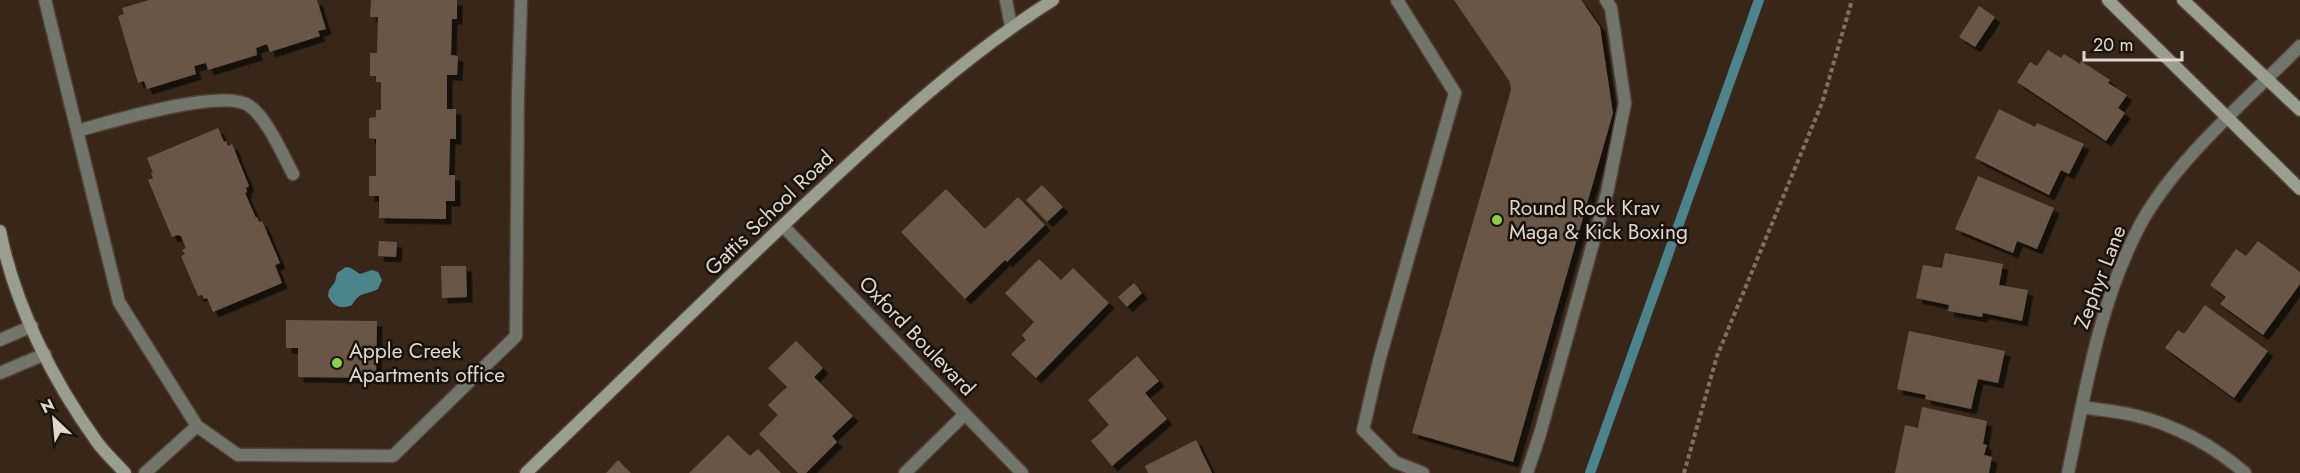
<svg xmlns="http://www.w3.org/2000/svg" width="2300" height="473" font-family="Jost,sans-serif">
	<defs>
		<filter id="shadow"><feDropShadow dx="5.5" dy="5.5" stdDeviation="0" flood-color="#0009"/></filter>
	</defs>
	<rect width="100%" height="100%" fill="#382718"/>
	<!-- water -->
	<path fill="#4b848b" d="M346,267L351,268L360,274L372,270L378,272L382,280L378,289C365,296 361,290 352,305C341,310 333,306 328,296L329,290L335,282L337,273Z"/>
	<g fill="none" stroke-linecap="round" stroke-linejoin="round">
		<!-- stream -->
		<path stroke="#4b848b" stroke-width="10" d="M1590,473L1759,0"/>
	</g>
	<!-- building -->
	<path fill="#6a5647" filter="url(#shadow)" d="M149,0H317L326,29L318,31L320,36L270,52L267,44L256,48L257,55L208,70L206,63L194,66L196,74L147,89L144,81L138,83L118,16L124,14L122,8Z
		M371,0H457V19H452L451,55L458,56L457,75H447V109H456V139H450L449,175H455V201H446V219L379,218V196H369V176H376V139L369,138V118L376,117V110H381V82H376V76H370V53H377L378,17H370Z
		M1454,0H1581L1600,27L1613,113L1513,462L1412,433L1511,90L1510,82Z
		M1979,6L1995,17L1975,47L1959,37Z
		M2048,50L2061,58L2064,54L2080,64L2081,61L2110,80L2108,83L2127,95L2118,108L2125,113L2106,141L2017,82L2030,62L2037,66Z
		M1999,109L2035,127L2037,123L2084,144L2069,174L2061,170L2049,195L1975,158Z
		M218,128L224,142L226,141L228,146L232,144L249,186L246,188L247,192L245,193L256,218L257,217L259,222L262,221L280,263L275,265L282,283L213,312L207,298L204,299L202,295L198,296L181,256L185,254L182,250L186,248L181,236L178,235L172,237L148,180L153,178L151,173H153L147,158Z
		M1978,176L2054,208L2037,249L2017,241L2013,253L1955,229Z
		M1042,185L1063,207L1047,222L1026,200Z
		M946,189L985,229L1018,197L1045,225L1007,262L1005,260L965,299L901,232Z
		M379,241L397,242L396,257L378,256Z
		M2258,241L2300,272V284L2263,335L2220,304L2226,297L2210,285L2236,249L2246,256Z
		M1945,253L2003,264L1999,285L2028,290L2022,321L1983,313L1982,317L1948,311L1949,305L1916,298L1923,265L1942,268Z
		M1039,259L1061,280L1073,268L1109,303L1036,378L1011,354L1026,340L1022,335L1034,322L1005,293Z
		M441,266H466L467,297L442,298Z
		M1134,283L1142,293L1127,307L1118,297Z
		M2205,305L2268,351L2234,398L2165,348L2178,330L2184,334Z
		M286,320L377,321L376,378L298,377V348H286Z
		M1909,331L2005,351L1998,383L1978,379L1971,409L1925,399L1926,395L1897,389Z
		M796,341L823,368L814,377L853,416L832,436L837,442L806,473H798L759,434L778,415L768,405L787,387L768,368Z
		M1137,356L1159,381L1145,393L1167,419L1112,466L1091,441L1109,425L1088,400Z
		M1922,407L1987,421L1983,444L1987,445L1984,455L1992,457L1989,473H1895L1905,425L1918,428Z
		M728,435L750,456L758,449L781,473H689Z
		M1196,440L1212,473H1148L1145,466Z
		M618,460L631,473H606Z"/>
	<g fill="none" stroke-linecap="round" stroke-linejoin="round">
		<defs>
			<path id="lane" d="M45,0L119,302L197,426L238,455L393,456L516,336L518,93L521,0
				M1006,0L1011,26
				M1397,0L1455,93L1379,361L1363,430L1395,462L1423,473
				M77,131C109,122 221,88 248,105C267,117 282,154 293,174
				M0,340L32,326
				M0,373L45,354
				M145,473L197,426
				M1527,473L1540,434L1607,193L1625,103L1611,8L1606,0"/>
			<path id="street" d="M783,226L1022,473
				M2082,407C2099,410 2117,411 2133,415C2174,424 2214,446 2245,473
				M905,473L965,414
				M2068,473C2086,388 2099,303 2140,225C2176,159 2247,100 2300,46"/>
			<path id="secondary" d="M2108,0L2300,189
				M2183,0L2300,110
				M0,231C15,306 53,381 97,442C105,453 116,463 125,473
				M526,473C621,382 715,289 811,199C888,127 964,56 1053,0"/>
		</defs>
		<!-- lane casing -->
		<use href="#lane" stroke="#534335" stroke-width="15"/>
		<!-- street casing -->
		<use href="#street" stroke="#534335" stroke-width="15"/>
		<!-- secondary casing -->
		<use href="#secondary" stroke="#534335" stroke-width="15"/>
		<!-- path -->
		<path stroke="#7e7063" stroke-width="4" stroke-dasharray="4.5 3" stroke-linecap="butt" d="M1684,473L1717,356L1822,103L1852,0"/>
		<!-- lane -->
		<use href="#lane" stroke="#71756a" stroke-width="12"/>
		<!-- street -->
		<use href="#street" stroke="#71756a" stroke-width="12"/>
		<!-- secondary -->
		<use href="#secondary" stroke="#999e8e" stroke-width="12"/>
	</g>
	<!-- markers -->
	<g fill="#8cce45" stroke="#19120b" stroke-width="2">
		<circle cx="1497" cy="220" r="6"/>
		<circle cx="337" cy="363" r="6"/>
	</g>
	<g text-anchor="middle" stroke-width="5" stroke-linejoin="round" paint-order="stroke">
		<!-- poi labels -->
		<g font-size="21" fill="#e2d7ce" stroke="#19120b" text-anchor="start">
			<text x="1509" y="215">Round Rock Krav<tspan x="1509" dy="24">Maga &amp; Kick Boxing</tspan></text>
			<text x="349" y="358">Apple Creek<tspan x="349" dy="24">Apartments office</tspan></text>
		</g>
		<!-- street labels -->
		<g font-size="21" fill="#e2d7ce" stroke="#19120b">
			<text transform="translate(769 213) rotate(-44)" y="7">Gattis School Road</text>
			<text transform="translate(2100 277) rotate(-69)" y="7">Zephyr Lane</text>
			<text transform="translate(917 336) rotate(46)" y="7">Oxford Boulevard</text>
		</g>
	</g>
	<!-- north arrow -->
	<g transform="translate(54 419) rotate(334)" stroke="#19120b" stroke-width="4.5" paint-order="stroke">
	<path d="M0-4.5L10 22L0 15L-10 22Z" fill="#e2d7ce"/>
	<text y="-9" font-size="16" font-weight="bold" text-anchor="middle" fill="#e2d7ce">N</text>
	</g>
	<!-- scale -->
	<path d="M2084 51v9h98v-9" fill="none" stroke="#e2d7ce" stroke-width="3"/>
	<text x="2093" y="51" font-size="18" fill="#e2d7ce" stroke="#19120b" stroke-width="4.5" paint-order="stroke">20 m</text>
</svg>
